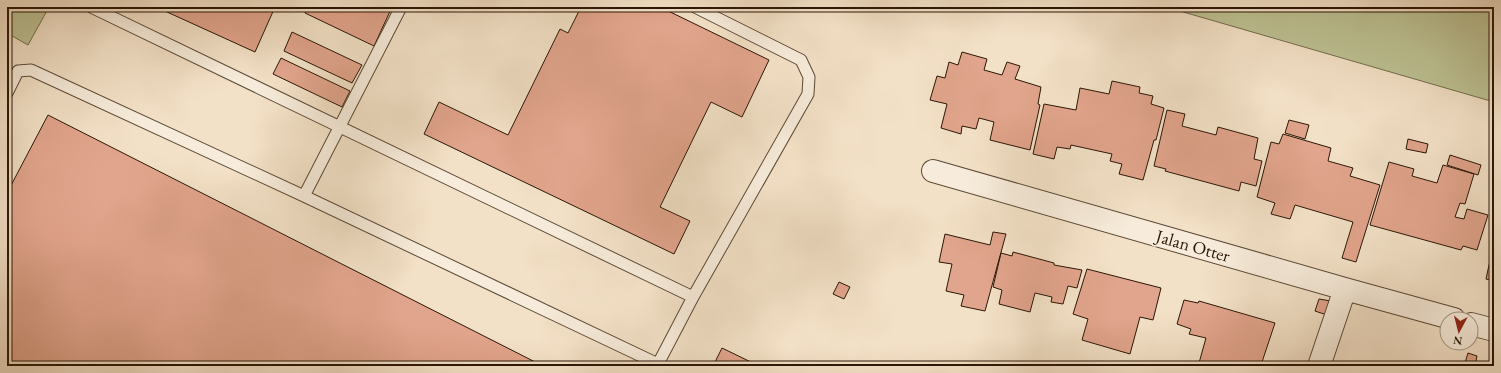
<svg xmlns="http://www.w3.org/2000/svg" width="1501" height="373" font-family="'EB Garamond',serif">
	<rect width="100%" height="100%" fill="#f3e1c7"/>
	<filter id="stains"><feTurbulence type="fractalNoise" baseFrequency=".005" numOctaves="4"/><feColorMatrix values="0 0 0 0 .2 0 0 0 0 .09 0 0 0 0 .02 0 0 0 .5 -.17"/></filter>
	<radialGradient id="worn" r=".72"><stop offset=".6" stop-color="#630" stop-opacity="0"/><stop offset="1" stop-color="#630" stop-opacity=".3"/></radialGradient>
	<!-- green -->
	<path fill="#bdc294" stroke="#746c4d" d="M7,7H49L28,45L7,33Z
		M1166,7H1494V102Z"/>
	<!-- building -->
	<path fill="#e1a48c" stroke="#2a1606" d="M156,7H275L255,52Z
		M308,7H392L374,46L305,13Z
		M581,7H660L769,60L742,117L711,102L660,207L690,221L674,254L424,134L439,102L508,135L560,29L568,33Z
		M292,32L362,65L352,83L284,51Z
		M962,52L987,59L984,70L1002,75L1007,62L1020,66L1015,79L1041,87L1038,104L1040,105L1030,150L990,140L994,122L979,118L976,129L962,126L961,134L941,128L947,104L930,100L937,76L945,78L949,62L958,65Z
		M281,58L350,91L342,107L273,74Z
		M1112,81L1140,87L1139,93L1153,96L1151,104L1164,108L1156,140H1154L1143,180L1119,174L1122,164L1110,161L1112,154L1071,145L1070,149L1057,147L1054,159L1033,154L1044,104L1076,110L1080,88L1109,94Z
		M1167,110L1185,114L1182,126L1216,135L1218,127L1258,138L1254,159L1262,161L1256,186L1241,182L1239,191L1165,171L1166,169L1154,166Z
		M48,115L543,366H7V193Z
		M1289,120L1309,125L1305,139L1285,133Z
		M1283,134L1331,148L1328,161L1353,168L1350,176L1380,185L1356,262L1342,258L1353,222L1295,205L1290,219L1271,214L1275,203L1257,197L1271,142L1279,144Z
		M1408,139L1428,144L1426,153L1406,149Z
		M1450,155L1481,165L1478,175L1447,165Z
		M1389,162L1414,169L1412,176L1437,183L1443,165L1474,174L1465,204L1460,203L1455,217L1464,219L1467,209L1488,215L1477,250L1463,246L1461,250L1370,225Z
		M993,232L1006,234L985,311L961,306L964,295L946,291L952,264L939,262L945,234L990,245Z
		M1494,242V281L1486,279Z
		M1013,252L1054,263V265L1082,270L1077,288L1068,286L1063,304L1051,302L1052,297L1035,293L1030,312L999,304L1002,290L993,287L1001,253L1012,256Z
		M1087,269L1161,288L1153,320L1140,317L1130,354L1082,340L1088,319L1073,314Z
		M839,282L850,287L844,299L833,294Z
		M1319,299L1331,301L1327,315L1315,311Z
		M1184,300L1198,303L1199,301L1275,323L1262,362L1274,366H1209L1199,363L1206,338L1189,334L1191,329L1177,324Z
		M722,348L755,364L754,366H713Z
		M1468,353L1477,356L1475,366H1464Z"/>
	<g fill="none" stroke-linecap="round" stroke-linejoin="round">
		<defs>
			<path id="service" d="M91,7L693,297
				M7,93L18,71L31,70L304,196L658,364L657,366
				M304,196L401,7
				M658,364L693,297L808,94L809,77L801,60L695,7"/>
			<path id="minor" d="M933,171L1345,289L1454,319
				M1471,324L1494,330
				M1319,366L1345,289"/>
		</defs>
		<!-- service casing -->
		<use href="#service" stroke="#5c4936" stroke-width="13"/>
		<!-- minor casing -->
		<use href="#minor" stroke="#5c4936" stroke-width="24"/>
		<!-- service -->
		<use href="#service" stroke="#f7ecdb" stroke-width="11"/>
		<!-- minor -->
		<use href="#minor" stroke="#f7ecdb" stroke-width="22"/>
	</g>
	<g text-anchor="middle" stroke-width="3.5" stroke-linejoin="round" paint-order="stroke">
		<!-- street labels -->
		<g font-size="18" fill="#2a1606" stroke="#f7ecdb">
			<text transform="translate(1193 246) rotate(16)" y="6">Jalan Otter</text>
		</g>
	</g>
	<!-- margin -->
	<rect width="1501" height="373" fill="none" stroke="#f3e1c7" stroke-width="24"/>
	<rect x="8" y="8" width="1485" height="357" fill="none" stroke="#2a1606" stroke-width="2"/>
	<rect x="12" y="12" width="1477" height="349" fill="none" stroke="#2a1606"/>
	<!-- north arrow -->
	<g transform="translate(1459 331) rotate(187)"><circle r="19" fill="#f7ecdb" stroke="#a59686"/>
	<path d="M0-3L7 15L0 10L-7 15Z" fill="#8f2418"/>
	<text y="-6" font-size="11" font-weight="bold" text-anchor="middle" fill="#2a1606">N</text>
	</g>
	<rect width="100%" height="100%" filter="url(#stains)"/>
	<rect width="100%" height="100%" fill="url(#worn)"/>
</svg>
